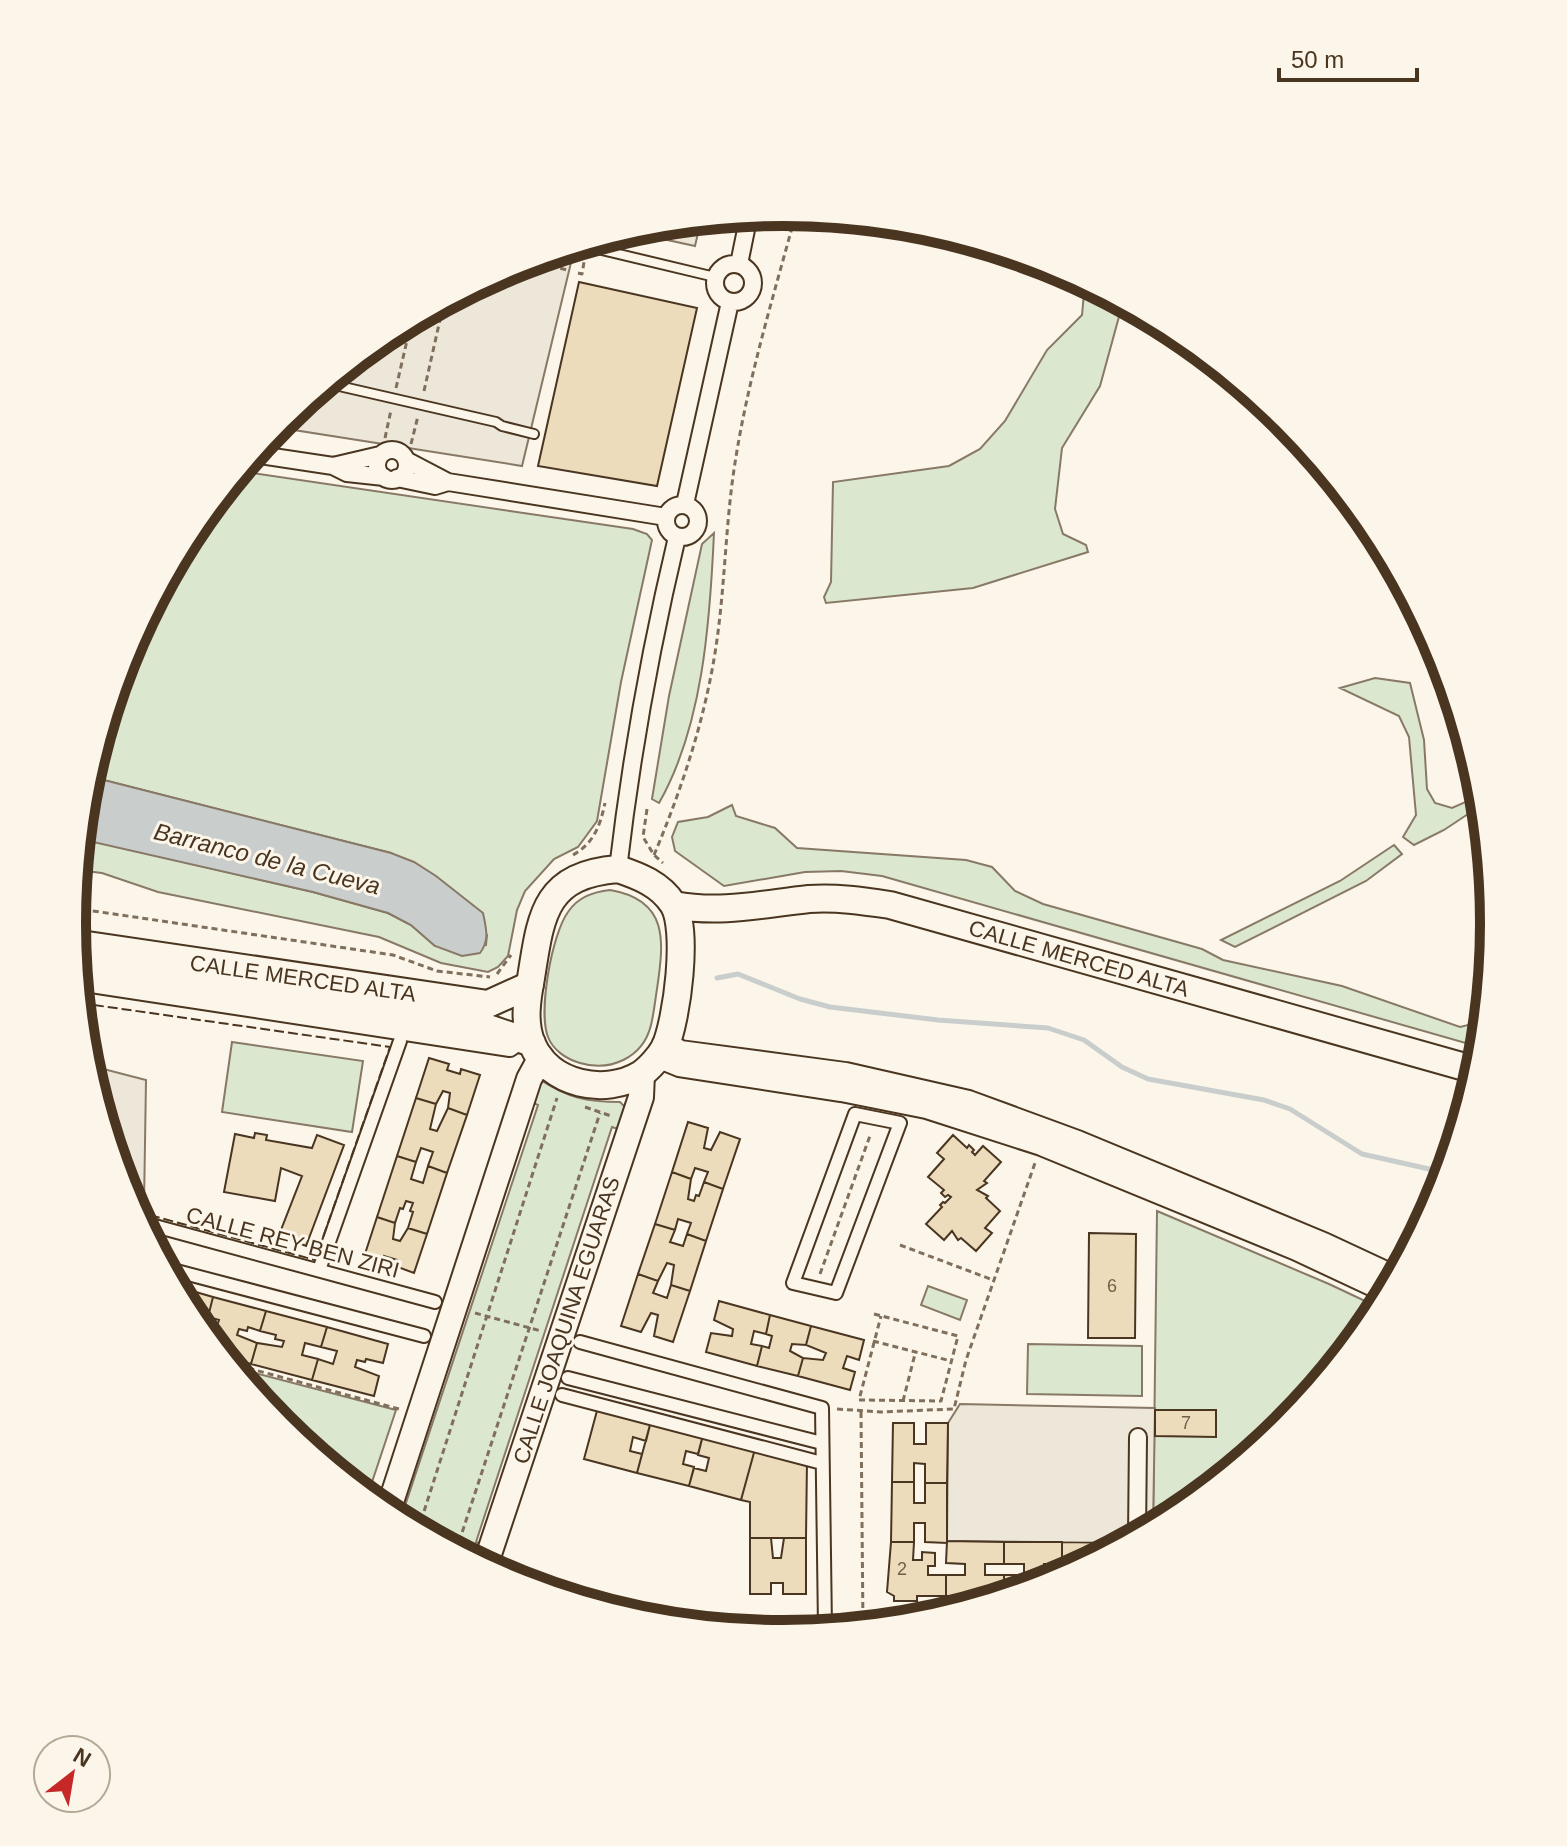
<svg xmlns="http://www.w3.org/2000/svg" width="1567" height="1846" font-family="Helvetica,sans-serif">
	<rect width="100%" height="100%" fill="#fbf6e9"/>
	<!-- green -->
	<path fill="#dce7d0" stroke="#887966" stroke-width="2" d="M1085,282L1123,302L1100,386L1062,448L1055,509L1063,534L1086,545L1088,552L973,588L826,603L824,597L831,582L833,482L949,466L980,449L1005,421L1047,350L1082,315Z
		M238,471L633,529L647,534L652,540L621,682L597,821L578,847L554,859L525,891L517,910L508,956L498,967L488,972L441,963L379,937L158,892L102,873L77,870L80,839L88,840L313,892L388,913L411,925L435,946L486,945L487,935L391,853L88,776L126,650L192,527Z
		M714,533C710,621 703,726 659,803L652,799L669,696L702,544Z
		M1375,678L1410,683L1424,740L1427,789L1435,803L1452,808L1468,801L1482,790L1483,804L1444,830L1414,845L1403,837L1416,815L1409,737L1399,716L1340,688Z
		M732,805L736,816L775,828L797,848L966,860L992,867L1015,891L1043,904L1202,949L1223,960L1342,986L1460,1027L1485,1021L1483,1048L882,876L841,871L805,872L724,886L675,851L672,837L678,822L708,817Z
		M1394,845L1402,854L1366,881L1235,947L1221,940L1340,881Z
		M610,890C669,900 664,941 657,989C655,1001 654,1013 651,1025C643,1058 610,1072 580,1063C566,1059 553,1050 548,1037C538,1011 552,934 568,912C578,897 593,892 610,890Z
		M232,1042L363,1061L352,1132L222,1112Z
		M539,1079C568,1098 586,1102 620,1102L625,1107L621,1130L612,1127L476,1542L485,1545L479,1563L400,1521L538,1105L531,1102Z
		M1157,1211L1329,1284L1380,1308L1375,1319L1286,1426L1178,1515L1153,1528Z
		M928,1286L967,1300L960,1320L921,1305Z
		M1028,1344L1142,1346V1396L1027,1394Z
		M232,1367L396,1410L367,1497L280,1426Z"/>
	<!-- parking -->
	<path fill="#ede7d9" stroke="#887966" stroke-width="2" d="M701,220L695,246L626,231L645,225Z
		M575,246L522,466L275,427L389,331L512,265Z
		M83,1035H86L88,1065L146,1080L144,1206L130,1202L126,1195L86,1061Z
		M960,1404L1155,1408L1153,1528L1126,1543L947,1541L948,1423Z"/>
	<!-- water -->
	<path fill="#c9cecd" stroke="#887966" stroke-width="2" d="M88,776L391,853L414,862L436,876L483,913C486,928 490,940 480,953L462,956L435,946L411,925L388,913L313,892L80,839Z"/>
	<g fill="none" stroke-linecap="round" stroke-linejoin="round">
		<!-- stream -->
		<path stroke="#c9cecd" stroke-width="5" d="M717,978L738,974L800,999L830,1007L938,1020L1048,1028L1084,1040L1122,1067L1148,1079L1264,1100L1290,1109L1362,1154L1447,1173"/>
	</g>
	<!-- building -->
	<path fill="#ecdcbc" stroke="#4a3520" stroke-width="2" d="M579,282L697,308L657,486L538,466Z
		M429,1058L449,1064L447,1070L460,1074L461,1069L480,1075L467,1115L448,1108L450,1093L443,1091L436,1104L416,1098Z
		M416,1098L436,1104L430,1129L437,1131L448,1108L467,1115L447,1173L428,1166L433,1152L421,1148L416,1162L397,1156Z
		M688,1122L708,1128L704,1148L711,1150L720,1132L740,1139L723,1189L704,1182L708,1172L695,1168L691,1179L672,1172Z
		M255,1133L267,1135L266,1140L312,1148L317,1135L344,1145L306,1246L279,1235L302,1176L281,1168L275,1201L224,1192L235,1134L254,1138Z
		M953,1135L967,1148L969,1145L974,1150L972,1152L975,1155L983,1146L1001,1162L984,1181L987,1183L977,1190L988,1196L986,1198L1000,1211L985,1228L992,1233L976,1251L961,1238L958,1240L952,1231L944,1240L926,1224L942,1207L940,1205L943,1202L945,1203L951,1197L948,1195L945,1197L941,1193L944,1190L928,1177L944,1159L937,1153Z
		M397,1156L416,1162L411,1179L423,1183L428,1166L447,1173L427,1234L408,1228L413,1212L410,1211L413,1203L406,1201L403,1209L400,1208L395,1223L377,1217Z
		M672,1172L691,1179L688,1199L694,1201L696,1195L699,1196L704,1182L723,1189L706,1241L687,1234L691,1223L678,1219L675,1230L655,1224Z
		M377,1217L395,1223L393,1239L400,1241L408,1228L427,1234L414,1273L395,1266L397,1260L384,1256L382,1263L364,1257Z
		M655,1224L675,1230L670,1242L683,1246L687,1234L706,1241L690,1291L671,1285L674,1265L667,1263L658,1281L638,1274Z
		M1089,1233L1136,1234L1135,1338H1088Z
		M638,1274L658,1281L653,1293L667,1298L671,1285L690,1291L673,1342L654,1336L658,1315L651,1313L641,1332L621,1326Z
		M175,1286L213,1297L208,1317L191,1313V1316Z
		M213,1297L266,1311L260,1331L248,1327L247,1331L239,1329L237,1335L257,1343L251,1364L223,1356L204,1332V1329L215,1332L219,1320L208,1317Z
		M719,1301L770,1315L766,1334L754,1331L751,1344L762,1346L757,1366L706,1352L711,1333L732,1336L733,1329L714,1320Z
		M266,1311L327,1327L321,1347L305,1343L302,1355L318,1359L312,1380L251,1364L257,1343L282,1347L284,1341L275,1339L276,1335L260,1331Z
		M770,1315L811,1326L806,1345L792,1344L790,1351L803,1358L798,1376L757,1366L762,1346L769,1348L772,1336L766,1334Z
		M811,1326L864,1340L859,1360L847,1356L843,1368L855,1372L850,1390L798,1376L803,1358L823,1360L826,1353L806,1345Z
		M327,1327L388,1344L383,1363L366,1359L365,1362L357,1360L355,1367L379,1376L374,1396L312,1380L318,1359L333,1364L337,1351L321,1347Z
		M598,1407L651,1421L646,1441L633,1437L630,1451L642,1454L637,1473L584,1459Z
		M1155,1410H1216V1437L1155,1436Z
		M651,1421L703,1435L698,1454L686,1451L683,1464L694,1467L689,1486L637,1473Z
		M893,1423H914V1444H926V1423H948L947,1483H925V1464L914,1463V1482H892Z
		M703,1435L755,1449L741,1500L689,1486L694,1468L706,1471L709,1458L698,1455Z
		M755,1449L807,1461L806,1538H750V1502L741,1500Z
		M892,1482H914V1503H925V1483H947V1543L925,1542V1523H914V1542H891Z
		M750,1538H771L773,1558H781L784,1538H806V1594H783V1583H771V1594H750Z
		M947,1541L1004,1542V1564H985V1575H1004V1596H946V1575H965V1564L946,1563Z
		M891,1542H914L913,1560H922V1552L935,1553V1566H928V1575H946V1596H917V1601H894V1596L887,1592Z
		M1004,1542H1062V1564H1044V1575L1062,1577L1004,1596V1575H1024V1564H1004Z
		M1062,1542L1123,1543V1544L1083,1566L1062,1564Z"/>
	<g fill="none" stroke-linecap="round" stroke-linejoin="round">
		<defs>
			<path id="service" d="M581,245L715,277
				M326,383L496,422L502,426L534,434"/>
			<path id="pedestrian" d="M855,1114L900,1123L836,1293L793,1283Z
				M140,1222L435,1302
				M165,1268L424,1336
				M319,1270L400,1041
				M580,1342L822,1408L825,1628
				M568,1378L822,1443
				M562,1395L822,1463"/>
			<path id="minor" d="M715 283a19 19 0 1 1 38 0a19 19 0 1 1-38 0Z
				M739,264L749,215
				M377 465a15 15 0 1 1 30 0a15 15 0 1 1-30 0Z
				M253,454L333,466L347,473L384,477
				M406,460L448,482L666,517
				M333,466L380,455
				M397,478L435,486L448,482
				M685,504L730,302
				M666 521a16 16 0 1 1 32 0a16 16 0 1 1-32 0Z
				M618,869C631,757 651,646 677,537
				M78,982L510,1048L521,1040
				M657,1059L679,1068L841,1093L926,1110L1041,1147L1294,1251L1388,1295
				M1137,1537L1138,1437"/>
			<path id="secondary" d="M387,1514L529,1079L541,1057
				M485,1566L641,1097L642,1074"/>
			<path id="primary" d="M618,869C639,876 660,884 673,904C689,929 677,1020 665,1047C660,1056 650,1068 641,1074C605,1096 550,1085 532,1044C523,1023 527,999 531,978C541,915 544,875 618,869Z
				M674,905C721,914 762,904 809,899C836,897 863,901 890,905L1479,1071
				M74,943L488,1004L530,985
				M76,966L485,1027L532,1043
				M665,1046L680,1054L845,1076L968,1104L1077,1144L1323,1246L1396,1280"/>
		</defs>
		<!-- service casing -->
		<use href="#service" stroke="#4a3520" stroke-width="12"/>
		<!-- pedestrian casing -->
		<use href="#pedestrian" stroke="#4a3520" stroke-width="16"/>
		<!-- minor casing -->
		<use href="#minor" stroke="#4a3520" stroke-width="20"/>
		<!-- secondary casing -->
		<use href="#secondary" stroke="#4a3520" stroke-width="28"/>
		<!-- primary casing -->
		<use href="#primary" stroke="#4a3520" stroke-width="30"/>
		<!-- path -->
		<path stroke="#7f6f5c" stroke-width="3" stroke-dasharray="6 4" stroke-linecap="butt" d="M541,263L567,270
			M578,273L582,274L584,262
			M396,388L412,319
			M424,391L444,302
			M385,438L391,410
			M411,444L418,416
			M647,809L643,837L654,855L663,863
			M573,855C594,843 600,826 605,803
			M654,855C681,791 704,722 715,653C724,597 725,540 732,484C744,391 772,302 796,213
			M73,908L393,955L437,971L490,977
			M497,974L511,955
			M585,1107L611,1116
			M900,1245L993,1280
			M820,1274L871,1133
			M475,1313L541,1331
			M874,1314L958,1336L941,1401L859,1400L881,1316
			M873,1341L951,1361
			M229,1363L399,1409
			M903,1401L915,1354
			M837,1409L881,1412L954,1409L966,1360L1035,1163
			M861,1412L863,1627
			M341,1476L375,1485
			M418,1530L557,1098
			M456,1551L600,1113"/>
		<!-- service -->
		<use href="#service" stroke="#fbf6e9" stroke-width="8"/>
		<!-- pedestrian -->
		<use href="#pedestrian" stroke="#fbf6e9" stroke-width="12"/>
		<!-- minor -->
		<use href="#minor" stroke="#fbf6e9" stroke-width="16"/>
		<!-- secondary -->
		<use href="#secondary" stroke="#fbf6e9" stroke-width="24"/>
		<!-- primary -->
		<use href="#primary" stroke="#fbf6e9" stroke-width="26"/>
		<!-- fence -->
		<path stroke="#4a3520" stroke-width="2" stroke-dasharray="10 4" stroke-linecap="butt" d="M80,1003L390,1047L315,1260L135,1211"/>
	</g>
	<g text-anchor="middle" stroke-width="6" stroke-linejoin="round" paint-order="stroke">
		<!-- number labels -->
		<g font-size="18" fill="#725f47">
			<text x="1112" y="1292">6</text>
			<text x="1186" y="1429">7</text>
			<text x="902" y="1575">2</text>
		</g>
		<!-- street labels -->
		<g font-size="22" fill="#4a3520" stroke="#fbf6e9">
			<text transform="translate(1079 958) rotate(16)" y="8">CALLE MERCED ALTA</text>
			<text transform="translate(303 978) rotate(8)" y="8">CALLE MERCED ALTA</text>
			<text transform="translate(293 1242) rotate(15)" y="8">CALLE REY BEN ZIRI</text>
			<text transform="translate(566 1320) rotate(-72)" y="8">CALLE JOAQUINA EGUARAS</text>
		</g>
		<!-- water labels -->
		<g font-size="24" font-style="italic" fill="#4a3520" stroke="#fbf6e9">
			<text transform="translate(267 859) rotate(14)" y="8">Barranco de la Cueva</text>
		</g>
	</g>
	<!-- crop -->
	<path d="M0 0H1567V1846H0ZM86 923a697 697 0 1 1 1394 0a697 697 0 1 1-1394 0Z" fill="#fbf6e9" fill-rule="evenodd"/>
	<path fill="none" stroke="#4a3520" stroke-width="10" d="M86 923a697 697 0 1 1 1394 0a697 697 0 1 1-1394 0Z"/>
	<!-- north arrow -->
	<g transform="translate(72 1774) rotate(31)"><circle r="38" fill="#fbf6e9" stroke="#b4a999" stroke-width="2"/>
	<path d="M0-6L14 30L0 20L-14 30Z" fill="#c62828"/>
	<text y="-12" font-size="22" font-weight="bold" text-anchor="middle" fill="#4a3520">N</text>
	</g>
	<!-- scale -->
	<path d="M1279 68v12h138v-12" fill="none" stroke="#4a3520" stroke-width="4"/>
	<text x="1291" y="68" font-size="24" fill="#4a3520" stroke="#fbf6e9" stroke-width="6" paint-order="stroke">50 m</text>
</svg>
